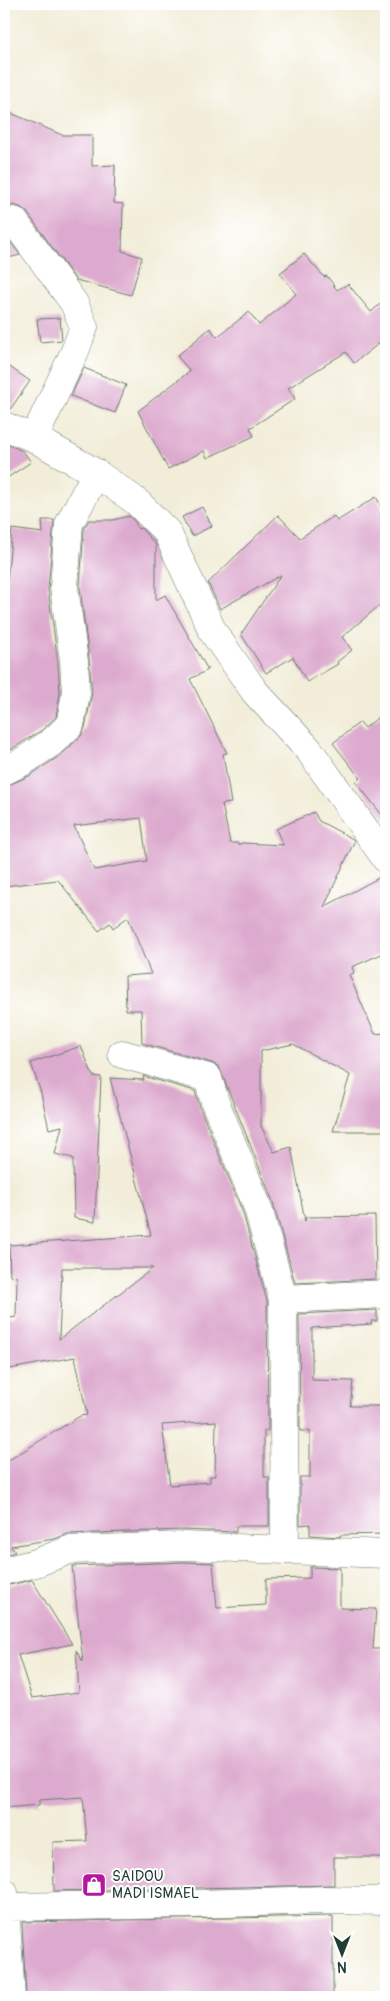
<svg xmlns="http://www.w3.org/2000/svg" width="390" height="2001" font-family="Pangolin,sans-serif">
	<rect width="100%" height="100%" fill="#fff"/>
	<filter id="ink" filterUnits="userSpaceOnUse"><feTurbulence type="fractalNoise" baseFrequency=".02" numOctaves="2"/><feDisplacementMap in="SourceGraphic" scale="10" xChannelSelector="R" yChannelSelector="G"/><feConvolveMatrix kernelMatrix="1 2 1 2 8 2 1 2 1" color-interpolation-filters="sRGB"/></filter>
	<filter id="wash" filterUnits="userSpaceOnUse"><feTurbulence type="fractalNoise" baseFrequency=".0096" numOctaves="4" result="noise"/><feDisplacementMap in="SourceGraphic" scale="20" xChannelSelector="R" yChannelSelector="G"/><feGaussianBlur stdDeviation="1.12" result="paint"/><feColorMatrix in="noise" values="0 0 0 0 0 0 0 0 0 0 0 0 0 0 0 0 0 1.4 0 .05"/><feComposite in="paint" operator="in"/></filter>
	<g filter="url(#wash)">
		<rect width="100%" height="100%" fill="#f2edd8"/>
		<g id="blocks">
			<!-- building -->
			<path fill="#ddaacf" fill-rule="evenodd" d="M4,110L62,135H92V166L115,165L114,203L123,204L122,251L142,257L131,295L76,280L26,211L20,207L13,205L4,210Z
				M4,233L20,255L4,259Z
				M304,254L324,277L327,276L337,290L348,284L371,312L386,299V338L354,363L346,352L288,388L295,399L250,428L254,436L207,458L204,451L168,469L138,411L190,371L177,356L210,328L217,337L249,312L259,325L296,294L280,273Z
				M60,318L62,340L40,342L37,319Z
				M4,363L30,381L9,411H4Z
				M84,368L126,385L115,413L71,396Z
				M4,443L23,451L31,462L4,480Z
				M376,497L386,515V600L342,637L352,650L337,662L338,664L307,682L293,657L266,673L241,634L281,575L220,609L208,583L278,515L300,538L334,516L337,521Z
				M202,507L212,526L192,536L182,517Z
				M129,516L135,522L138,529L141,528L156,545V600L165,595L208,670L190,679L227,753L223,754L231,803L222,804L230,843H238V845L242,843L283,845L276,829L314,812L319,821L353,839L354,842L324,907L386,874V952L352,967L354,973L349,975L375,1034L386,1033V1071H384V1131H333L350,1075L293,1044L261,1051V1126L274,1152L291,1147L305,1221L306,1217L375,1216L376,1279L295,1283L273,1202L219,1067L212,1063L142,1043L141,1010H126L125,976L151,974L128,917L113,928L110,923L99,931L58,880L4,886V787L29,776L61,755L81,736L85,728L92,693L89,659L80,587L84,528L89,520H113ZM141,818L147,861L94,870L74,826Z
				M42,520H54L48,589L58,663L60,693L56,717L42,730L4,754V661L6,660L4,592H6L12,529L43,533Z
				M386,711V820L356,782L360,778L333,743L360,722L365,728Z
				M81,1046L93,1076L101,1077L95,1222L74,1218L73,1158L55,1154L62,1126L49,1129L41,1093L31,1063Z
				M143,1076L195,1091L200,1108L243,1213L267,1301L268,1431H264V1477H269V1526H236V1532L183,1530L68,1534L54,1539L11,1546L15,1552L4,1555V1463L80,1416L87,1415L75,1357L4,1370V1319L16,1317L17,1277L10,1276L9,1245L151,1235L110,1078L144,1080ZM62,1268H153L59,1339ZM216,1421L215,1476H210V1482L170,1485L162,1425Z
				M377,1310V1321H371L372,1324L312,1328V1380L353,1381L350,1406H386V1534L340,1535V1537L310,1535V1524L300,1525V1477H310V1431H300L299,1314Z
				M184,1562L213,1563L217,1608L266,1605V1579L310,1578V1567L340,1568V1608L376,1609L373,1649H384L383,1679H386V1857H334V1885L54,1891L53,1842L87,1841L83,1797L39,1800V1805L4,1808V1586L32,1580L72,1644L18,1655L32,1698L79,1692L76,1650L83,1662L72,1566Z
				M333,1916V1997H26L22,1922Z"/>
		</g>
	</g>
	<g filter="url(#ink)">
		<use href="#blocks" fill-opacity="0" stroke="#697b6d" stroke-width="1"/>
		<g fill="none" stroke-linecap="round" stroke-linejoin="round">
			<defs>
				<path id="minor" d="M14,221L74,303L84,327L75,351L34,438
					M4,426L34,438L96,473L137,502L167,532L213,632L255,692L309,750L386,859
					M4,771L22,762L52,742L70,725L76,694L74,661L64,587L69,524L96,473
					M122,1054L208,1078L215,1102L258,1208L283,1299
					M285,1550L283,1299L386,1294
					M4,1571L36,1563L69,1550L184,1546L386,1554
					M4,1892L11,1997
					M6,1907L195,1904L325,1900L386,1901"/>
			</defs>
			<!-- minor casing -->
			<use href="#minor" stroke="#697b6d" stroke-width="29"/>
			<!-- minor -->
			<use href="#minor" stroke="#fff" stroke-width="28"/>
		</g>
	</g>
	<!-- icons -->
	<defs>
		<symbol id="shop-square" viewBox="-11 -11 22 22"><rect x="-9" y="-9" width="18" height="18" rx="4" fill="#b5179e" stroke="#fff"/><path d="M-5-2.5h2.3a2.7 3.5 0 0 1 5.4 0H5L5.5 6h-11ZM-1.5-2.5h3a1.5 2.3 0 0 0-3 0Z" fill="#fff"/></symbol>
	</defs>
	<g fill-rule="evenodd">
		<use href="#shop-square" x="80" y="1871" width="28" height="28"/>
	</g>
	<g text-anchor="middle" stroke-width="4" stroke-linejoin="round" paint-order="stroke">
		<!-- poi labels -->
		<g font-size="15" fill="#1f3d34" stroke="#fff" text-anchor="start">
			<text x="112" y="1881">SAIDOU<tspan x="112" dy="17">MADI ISMAEL</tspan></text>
		</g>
	</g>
	<!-- margin -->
	<rect width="390" height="2001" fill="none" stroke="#fff" stroke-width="20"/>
	<!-- north arrow -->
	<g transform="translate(342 1954) rotate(180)" stroke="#ffffff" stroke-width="4" paint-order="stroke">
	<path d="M0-4L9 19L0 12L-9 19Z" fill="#1f3d34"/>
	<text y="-8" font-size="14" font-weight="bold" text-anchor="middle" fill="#1f3d34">N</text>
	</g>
</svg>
